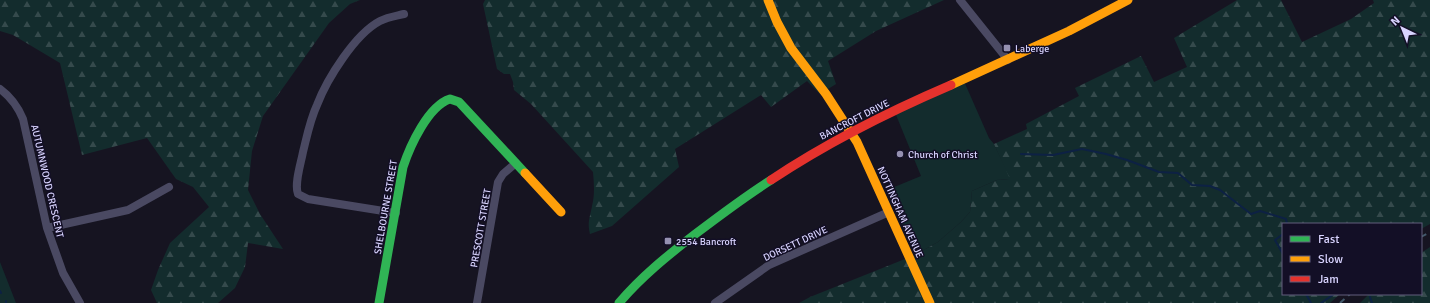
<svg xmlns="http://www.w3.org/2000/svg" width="1430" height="303" font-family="Signika,sans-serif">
	<defs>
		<pattern id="forest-firs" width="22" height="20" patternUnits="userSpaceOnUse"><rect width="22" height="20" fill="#132c2d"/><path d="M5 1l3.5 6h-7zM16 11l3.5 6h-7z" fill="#354a4c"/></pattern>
	</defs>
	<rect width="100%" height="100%" fill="#161421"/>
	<!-- green -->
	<path fill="#132c2d" d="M963,79L989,138L994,144L1011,179L997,180L972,191L970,212L961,222L938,242L915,255L887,190L921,176L894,110Z
		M0,262L16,303H0Z"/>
	<!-- forest -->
	<path fill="url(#forest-firs)" d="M0,0H360L350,4L329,23L263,116L252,151L248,190L260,214L283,249L248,243L245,267L235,288L218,303H157L151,290L158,270L170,243L209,207L193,187L176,179L147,138L82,155L60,63L13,35L0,31Z
		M485,0H944L876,31L828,61L836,84L820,94L807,81L771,107L761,95L675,149L679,167L612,226L590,234C587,222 590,218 592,206C595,195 594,183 593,172L531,104L514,90L513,82L510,74H504L497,69L483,4Z
		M1237,0H1281L1302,42L1351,19L1374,3L1373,0H1430V224L1421,229V224H1283V294H1340L1330,303H799L810,297L915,255L938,242L961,222L970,212L972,191L997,180L1010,179L994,144L1027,129L1026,124L1079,96L1075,88L1141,56L1154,82L1187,67L1174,38Z
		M1430,247V303H1360L1369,294H1421V253Z"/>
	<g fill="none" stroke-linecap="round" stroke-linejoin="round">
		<!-- stream -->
		<path stroke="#0d2144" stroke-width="2" d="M1021,154L1053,155L1082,149L1106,154L1127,160L1159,172L1178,173L1192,185L1210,186L1220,190L1251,214L1260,211L1286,219L1287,224
			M1283,234L1275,240L1283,254
			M0,291L1,293
			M1306,294L1311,303
			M1370,297L1372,303
			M6,301V303
			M1321,303L1334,294"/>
		<!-- street -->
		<path stroke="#4a4962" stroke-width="8" d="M960,0L1008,60
			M0,89C11,97 18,107 23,119L47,228L63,273L80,303
			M396,213L308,199L298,194C294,184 301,163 303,152C307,136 310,120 317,105C327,79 355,34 380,21C388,17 396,16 404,14
			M47,228L128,210L169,187
			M477,303L498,182L503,174L516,163
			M715,303L769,265L889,212"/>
		<!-- fast -->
		<path stroke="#30b455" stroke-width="9" d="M379,303L403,167C410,146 428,106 450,99L459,102L525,173
			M619,303C641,277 667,256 694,235C719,216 744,197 771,180"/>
		<!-- slow -->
		<path stroke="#ff9f0a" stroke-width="9" d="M768,0L777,22L791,48L826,94L857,142L930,303
			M951,85L1069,31L1128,0
			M525,173L561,212"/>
		<!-- jam -->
		<path stroke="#e5322d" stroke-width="9" d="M771,180C828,142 888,112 951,85"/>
		<!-- rail -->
		<path stroke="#43596b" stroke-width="2" stroke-dasharray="6 5" stroke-linecap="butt" d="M1421,237L1430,232
			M1340,303L1350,294"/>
	</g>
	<!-- markers -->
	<g fill="#9591b1" stroke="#130f26" stroke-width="1.5">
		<rect x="1003" y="44" width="8" height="8" rx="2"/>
		<circle cx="900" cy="154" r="4"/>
		<rect x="664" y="237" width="8" height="8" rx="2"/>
	</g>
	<g text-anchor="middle" stroke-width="3" stroke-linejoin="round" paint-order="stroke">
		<!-- poi labels -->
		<g font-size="10" fill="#d9d4ff" stroke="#130f26" text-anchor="start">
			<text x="1015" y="52">Laberge</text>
			<text x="908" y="158">Church of Christ</text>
			<text x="676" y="245">2554 Bancroft</text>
		</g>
		<!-- street labels -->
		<g font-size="10" fill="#d9d4ff" stroke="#130f26">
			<text transform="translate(854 119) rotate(-27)" y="4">BANCROFT DRIVE</text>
			<text transform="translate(48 181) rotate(77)" y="4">AUTUMNWOOD CRESCENT</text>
			<text transform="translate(385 207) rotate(-80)" y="4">SHELBOURNE STREET</text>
			<text transform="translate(901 212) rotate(66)" y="4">NOTTINGHAM AVENUE</text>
			<text transform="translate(480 228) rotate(-80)" y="4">PRESCOTT STREET</text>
			<text transform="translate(795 243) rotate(-25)" y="4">DORSETT DRIVE</text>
		</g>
	</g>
	<!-- legend -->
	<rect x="1282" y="223" width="140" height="72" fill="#130f26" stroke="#625e7d"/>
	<rect x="1290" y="236" width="20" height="6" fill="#30b455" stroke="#625e7d"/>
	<text x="1318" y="243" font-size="12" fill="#d9d4ff">Fast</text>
	<rect x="1290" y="256" width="20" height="6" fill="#ff9f0a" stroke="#625e7d"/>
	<text x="1318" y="263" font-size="12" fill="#d9d4ff">Slow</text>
	<rect x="1290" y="276" width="20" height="6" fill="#e5322d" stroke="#625e7d"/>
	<text x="1318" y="283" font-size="12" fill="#d9d4ff">Jam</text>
	<!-- north arrow -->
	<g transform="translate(1402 28) rotate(317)" stroke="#130f26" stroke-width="3" paint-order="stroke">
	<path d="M0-3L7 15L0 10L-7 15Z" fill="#d9d4ff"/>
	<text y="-6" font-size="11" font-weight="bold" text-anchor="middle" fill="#d9d4ff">N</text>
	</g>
</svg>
